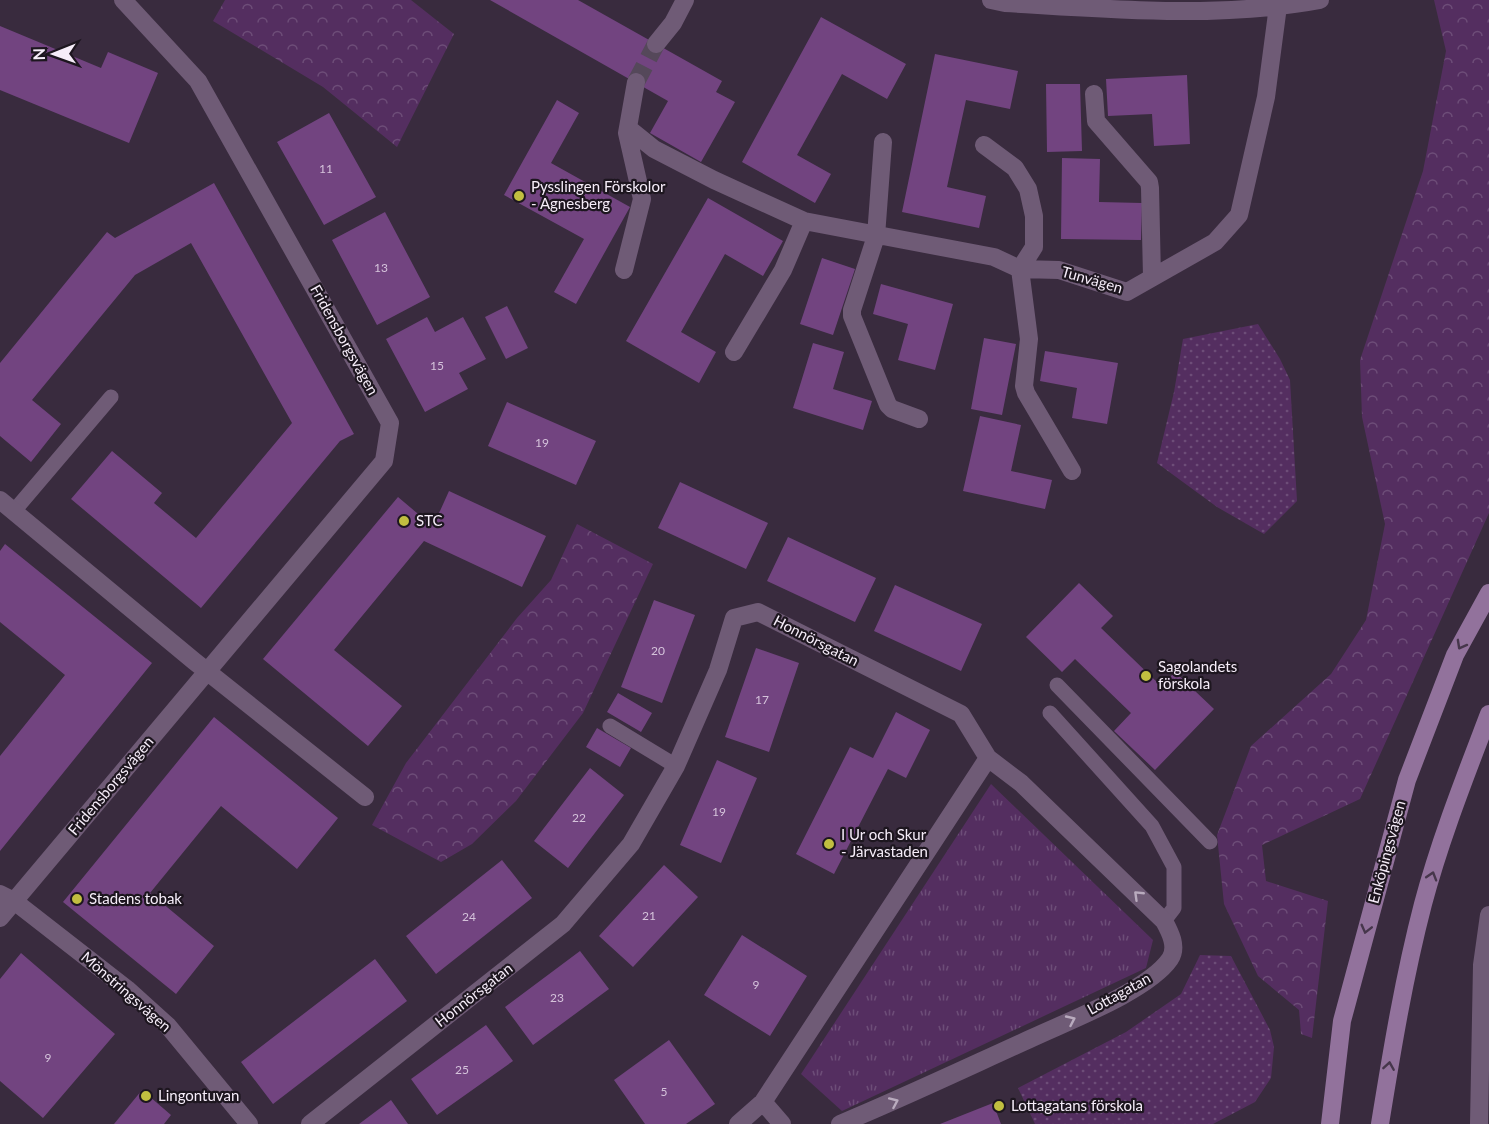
<svg xmlns="http://www.w3.org/2000/svg" width="1489" height="1124" font-family="Lato,sans-serif">
	<defs>
		<pattern id="grass-dots" width="8" height="8" patternUnits="userSpaceOnUse" patternTransform="scale(1.5)"><rect width="8" height="8" fill="#542e60"/><path d="M2 2h.1M6 6h.1" fill="none" stroke="#6d4d78" stroke-width="1.8" stroke-linecap="round"/></pattern>
		<pattern id="forest-crowns" width="20" height="18" patternUnits="userSpaceOnUse" patternTransform="scale(1.5)"><rect width="20" height="18" fill="#542e60"/><path d="M2 6a3 3 0 1 1 6 0M12 15a3 3 0 1 1 6 0" fill="none" stroke="#6d4d78"/></pattern>
		<pattern id="park-tufts" width="24" height="20" patternUnits="userSpaceOnUse" patternTransform="scale(1.5)"><rect width="24" height="20" fill="#542e60"/><path d="M3 7l-1-3M5 7V3M7 7l1-3M15 17l-1-3M17 17v-4M19 17l1-3" fill="none" stroke="#6d4d78"/></pattern>
	</defs>
	<rect width="100%" height="100%" fill="#392b3e"/>
	<!-- grass -->
	<path fill="url(#grass-dots)" d="M1258,324L1280,359L1290,380L1297,501L1264,534L1217,507L1157,463L1174,392L1183,339Z
		M1200,955L1231,956L1270,1030L1274,1047L1271,1078L1255,1102L1213,1124H1035L1018,1088L1126,1032L1181,994Z"/>
	<!-- forest -->
	<path fill="url(#forest-crowns)" d="M225,0H411L454,34L397,147L323,87L213,21Z
		M1434,0H1489V513L1360,799L1262,845L1266,881L1328,901L1312,1038L1301,1034L1299,1010L1258,976L1224,904L1217,835L1251,746L1331,674L1366,620L1385,524L1362,417L1360,360L1423,171L1446,51Z
		M577,524L653,564L583,713L516,801L472,844L441,862L372,825L406,763L517,618L551,580Z"/>
	<!-- park -->
	<path fill="url(#park-tufts)" d="M991,784L1153,940L1146,968L842,1111L801,1074Z"/>
	<!-- building -->
	<path fill="#724480" d="M490,0H578L722,81L716,92L735,102L701,162L650,133L668,101Z
		M821,17L906,64L887,99L842,74L797,155L831,174L815,203L742,162Z
		M0,26L101,68L108,52L158,73L129,143L0,90Z
		M935,54L1018,71L1010,109L966,100L947,187L986,196L979,228L902,212Z
		M1187,75L1190,144L1154,146L1152,114L1108,116L1106,79Z
		M1046,84H1080L1082,151L1047,152Z
		M557,100L579,113L551,163L630,207L576,304L554,292L584,239L504,195Z
		M329,113L376,197L324,225L277,142Z
		M1062,158L1100,159L1099,202L1142,203L1141,240L1061,239Z
		M214,183L354,434L340,441L201,608L71,499L112,451L162,493L154,503L196,538L292,423L191,243L135,275L32,400L61,424L31,462L0,436V363L107,232L115,238Z
		M708,198L783,241L763,276L725,254L681,332L716,352L699,383L626,341Z
		M385,212L430,297L377,325L332,240Z
		M822,258L855,269L833,335L800,324Z
		M881,284L953,304L935,370L898,360L908,324L873,314Z
		M507,306L528,348L506,359L485,317Z
		M427,317L435,332L463,317L486,359L459,373L468,389L425,412L386,339Z
		M984,338L1016,344L1002,415L971,409Z
		M813,343L844,352L833,389L872,401L863,430L793,408Z
		M1045,351L1118,363L1107,424L1072,418L1077,388L1040,381Z
		M507,402L596,441L576,485L488,446Z
		M980,416L1021,425L1011,471L1052,480L1045,509L963,491Z
		M680,482L768,523L746,569L658,528Z
		M449,491L546,536L522,587L424,541L334,650L402,706L368,746L263,659L398,497L430,524L440,511Z
		M788,537L876,578L855,622L767,581Z
		M5,544L152,663L0,851V756L65,675L0,622V551Z
		M1079,583L1113,616L1101,628L1161,686L1175,672L1214,709L1155,770L1114,731L1131,713L1075,659L1062,672L1026,637Z
		M895,585L982,624L961,671L874,631Z
		M654,600L695,615L662,703L621,687Z
		M756,648L799,663L769,752L725,737Z
		M618,693L652,713L641,732L607,712Z
		M896,712L930,730L906,778L888,769L834,874L796,854L850,747L873,758Z
		M214,717L338,818L297,869L221,806L150,893L214,946L176,994L63,902Z
		M597,728L631,748L620,767L586,747Z
		M717,760L757,778L721,863L680,845Z
		M590,768L624,795L568,868L534,841Z
		M502,860L532,898L436,974L406,936Z
		M664,865L698,897L633,967L599,936Z
		M742,935L807,976L770,1036L704,995Z
		M580,951L609,989L533,1045L505,1007Z
		M21,953L115,1034L43,1118L0,1081V979Z
		M375,959L407,1001L273,1104L241,1062Z
		M486,1025L513,1061L437,1115L411,1079Z
		M669,1040L715,1104L686,1124H645L614,1080Z
		M142,1090L171,1115L164,1124H114Z
		M391,1100L408,1124H359Z
		M993,1103L1001,1124H940Z"/>
	<g fill="none" stroke-linecap="round" stroke-linejoin="round">
		<!-- street-tunnel -->
		<path stroke="#55485a" stroke-width="18" stroke-dasharray="18 9" stroke-linecap="butt" d="M636,82L656,44"/>
		<!-- lane -->
		<path stroke="#6f5b76" stroke-width="15" d="M14,511L111,397
			M1057,685L1210,842
			M1050,713L1152,826L1174,867V908L1164,921
			M610,726L676,766"/>
		<!-- street -->
		<path stroke="#6f5b76" stroke-width="18" d="M991,0L1005,3C1107,9 1219,19 1320,0
			M656,44L673,23L685,0
			M1094,94L1096,121L1149,182L1150,188L1152,277
			M628,128L654,149L714,180L804,221L994,257L1020,269L1059,270L1127,292L1215,242L1239,215L1266,97L1278,6
			M883,142L876,236L852,310V316L888,405L892,409L919,419
			M984,145L1015,168L1028,189L1034,216V247L1020,269L1029,339L1024,386L1026,393L1072,471
			M624,270L642,199L627,133L636,82
			M734,352L783,270L804,221
			M0,500L194,661L365,797
			M0,894L14,901L127,989L168,1026L249,1124
			M0,918L384,461L390,423L198,81L123,0
			M763,1102L782,1124
			M310,1124L563,924L631,844L676,766L718,670L734,618L758,612L961,714L988,758L763,1102L738,1124
			M840,1124C905,1097 968,1067 1032,1038C1068,1021 1148,991 1170,959C1178,947 1170,932 1164,921L1021,783L988,758
			M1479,1124L1482,965L1489,915"/>
		<!-- secondary -->
		<path stroke="#92729c" stroke-width="18" d="M1330,1124L1342,1021L1407,780L1455,655L1489,593
			M1380,1124C1392,1050 1404,977 1423,904C1440,840 1465,777 1489,714"/>
	</g>
	<!-- one-way arrows -->
	<defs><path id="oneway-chevron" d="M-2-3.5L2.5 0L-2 3.5" fill="none" stroke-width="1.6" stroke-linecap="round" stroke-linejoin="round" transform="scale(1.5)"/></defs>
	<g stroke="#46364b">
		<use href="#oneway-chevron" transform="translate(1461 645) rotate(119)"/>
		<use href="#oneway-chevron" transform="translate(1432 876) rotate(-73)"/>
		<use href="#oneway-chevron" transform="translate(1366 929) rotate(104)"/>
		<use href="#oneway-chevron" transform="translate(1389 1066) rotate(-81)"/>
	</g>
	<g stroke="#b9abbe">
		<use href="#oneway-chevron" transform="translate(1138 895) rotate(-136)"/>
		<use href="#oneway-chevron" transform="translate(1071 1020) rotate(-25)"/>
		<use href="#oneway-chevron" transform="translate(894 1102) rotate(-24)"/>
	</g>
	<!-- markers -->
	<g fill="#c1be40" stroke="#1d161f" stroke-width="2">
		<circle cx="519" cy="196" r="6"/>
		<circle cx="404" cy="521" r="6"/>
		<circle cx="1146" cy="676" r="6"/>
		<circle cx="829" cy="844" r="6"/>
		<circle cx="77" cy="899" r="6"/>
		<circle cx="146" cy="1096" r="6"/>
		<circle cx="999" cy="1106" r="6"/>
	</g>
	<g text-anchor="middle" stroke-width="4.5" stroke-linejoin="round" paint-order="stroke">
		<!-- number labels -->
		<g font-size="12" fill="#d5c3db">
			<text x="326" y="173">11</text>
			<text x="381" y="272">13</text>
			<text x="437" y="370">15</text>
			<text x="542" y="447">19</text>
			<text x="658" y="655">20</text>
			<text x="762" y="704">17</text>
			<text x="719" y="816">19</text>
			<text x="579" y="822">22</text>
			<text x="649" y="920">21</text>
			<text x="469" y="921">24</text>
			<text x="756" y="989">9</text>
			<text x="557" y="1002">23</text>
			<text x="48" y="1062">9</text>
			<text x="462" y="1074">25</text>
			<text x="664" y="1096">5</text>
		</g>
		<!-- poi labels -->
		<g font-size="15" fill="#f6edf9" stroke="#1d161f" text-anchor="start">
			<text x="531" y="192">Pysslingen Förskolor<tspan x="531" dy="17">- Agnesberg</tspan></text>
			<text x="416" y="526">STC</text>
			<text x="1158" y="672">Sagolandets<tspan x="1158" dy="17">förskola</tspan></text>
			<text x="841" y="840">I Ur och Skur<tspan x="841" dy="17">- Järvastaden</tspan></text>
			<text x="89" y="904">Stadens tobak</text>
			<text x="158" y="1101">Lingontuvan</text>
			<text x="1011" y="1111">Lottagatans förskola</text>
		</g>
		<!-- street labels -->
		<g font-size="15" fill="#f6edf9" stroke="#1d161f">
			<text transform="translate(1092 280) rotate(16)" y="5">Tunvägen</text>
			<text transform="translate(344 340) rotate(61)" y="5">Fridensborgsvägen</text>
			<text transform="translate(816 641) rotate(27)" y="5">Honnörsgatan</text>
			<text transform="translate(111 786) rotate(-50)" y="5">Fridensborgsvägen</text>
			<text transform="translate(1387 852) rotate(-75)" y="5">Enköpingsvägen</text>
			<text transform="translate(126 992) rotate(41)" y="5">Mönstringsvägen</text>
			<text transform="translate(1119 994) rotate(-29)" y="5">Lottagatan</text>
			<text transform="translate(474 995) rotate(-38)" y="5">Honnörsgatan</text>
		</g>
	</g>
	<!-- north arrow -->
	<g transform="translate(54 54) rotate(269)" stroke="#1d161f" stroke-width="4.5" paint-order="stroke">
	<path d="M0-4.5L10 22L0 15L-10 22Z" fill="#f6edf9"/>
	<text y="-9" font-size="16" font-weight="bold" text-anchor="middle" fill="#f6edf9">N</text>
	</g>
</svg>
